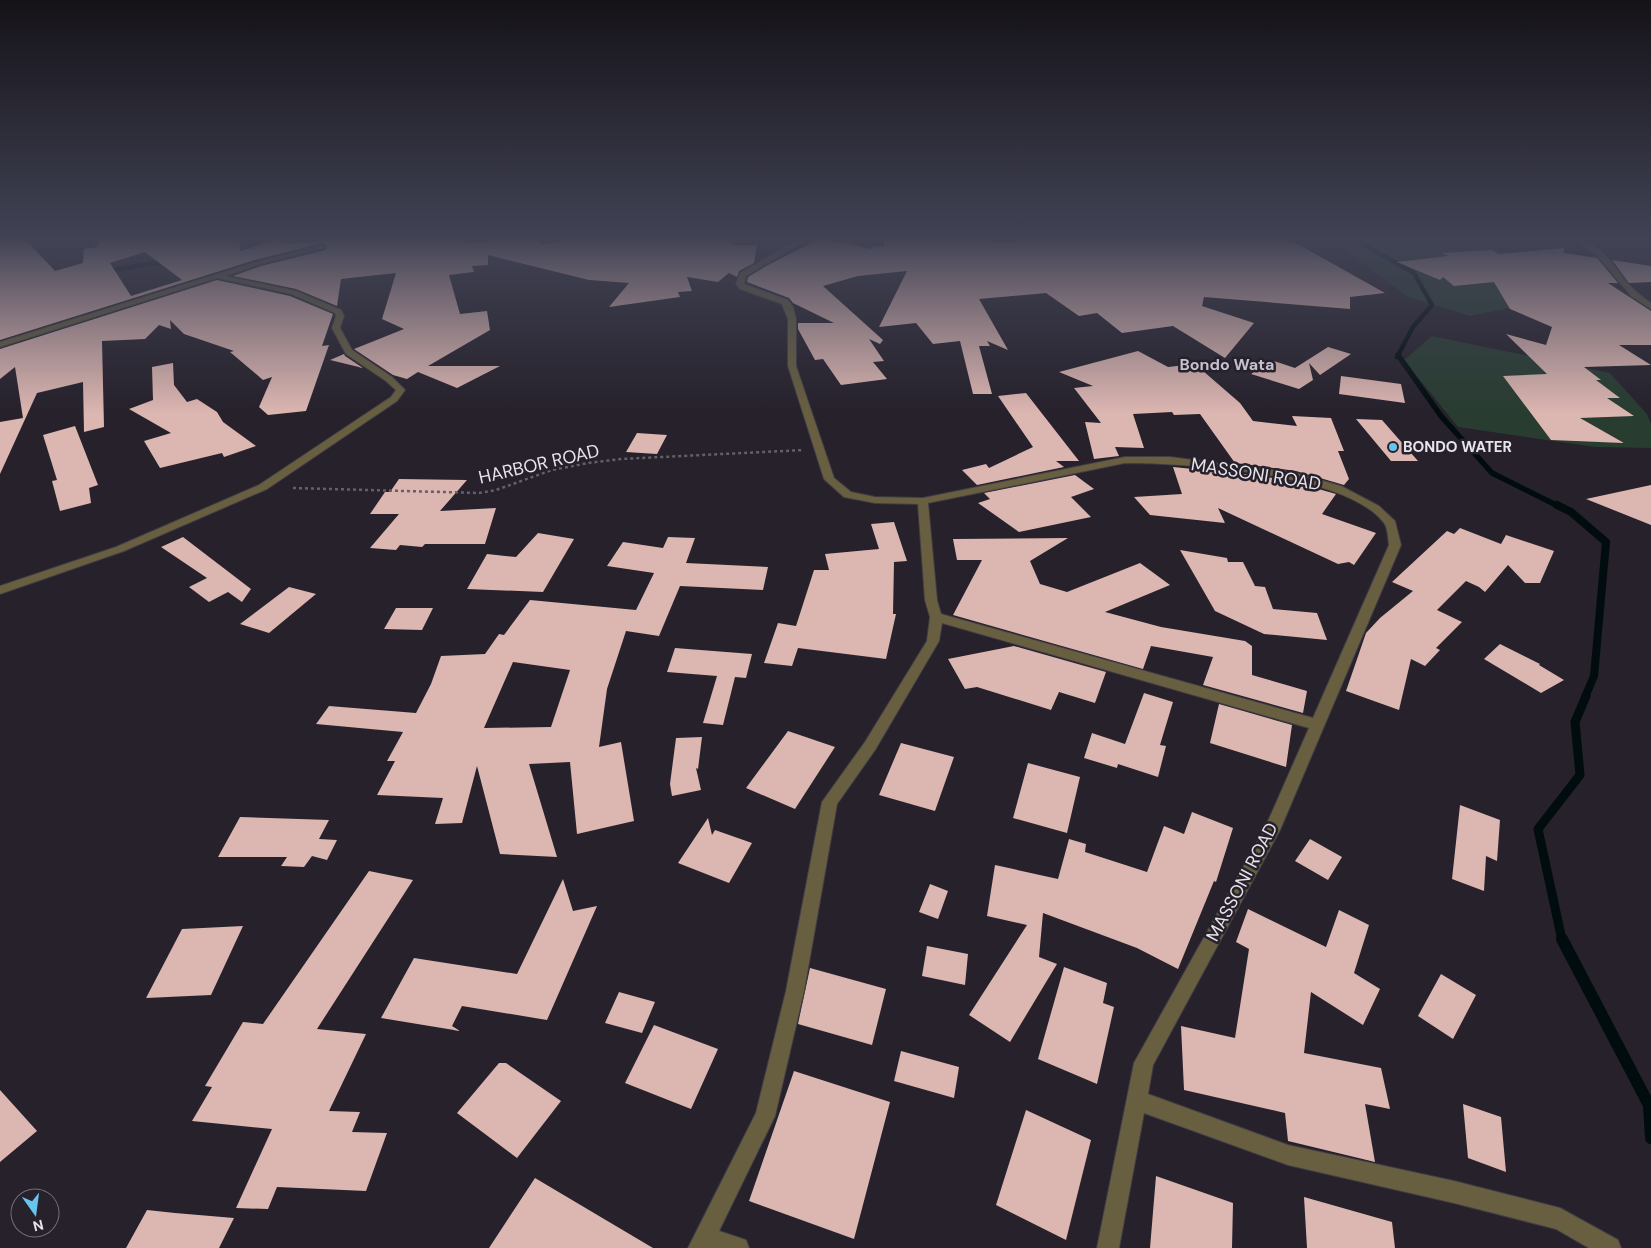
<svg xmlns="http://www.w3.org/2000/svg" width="1651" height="1248" font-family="'DM Sans',sans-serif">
	<rect width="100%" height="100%" fill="#26212b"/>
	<!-- green -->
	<path fill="#283c30" d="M1356,238H1453L1502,251L1526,269L1532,303L1470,316L1408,297L1348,252Z
		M1432,336L1610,373L1647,414L1651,424V448L1595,447L1458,427L1404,360Z"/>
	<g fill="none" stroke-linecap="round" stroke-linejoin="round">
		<!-- stream-far4 -->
		<path stroke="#000c0d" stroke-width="4.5" d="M1352,238L1414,273L1432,305L1413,327L1397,357
			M250,244L262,238
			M106,271L169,261"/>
		<!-- stream-far3 -->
		<path stroke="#000c0d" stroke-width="5.5" d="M1398,355L1441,416L1492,473L1560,507"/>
		<!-- stream-far2 -->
		<path stroke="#000c0d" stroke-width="8" d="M1557,505L1571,512L1606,542L1594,676L1585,697"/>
		<!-- stream-far1 -->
		<path stroke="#000c0d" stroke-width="9" d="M1562,940L1538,829L1580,775L1575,722L1586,696"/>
		<!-- stream -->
		<path stroke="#000c0d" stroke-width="12" d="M1562,939L1649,1105L1651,1138"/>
	</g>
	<!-- building -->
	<path fill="#dcb6b1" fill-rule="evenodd" d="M15,238H24L55,271L83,263L84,249L97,247L100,238H239L240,251L277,240L289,244L317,238H467L468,242L540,238V245L572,238H731L732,245H757L754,263L739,271L737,277L729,273L718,282L687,277L692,291L678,292L680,297L609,307L629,283L589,280L488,255V265L472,266L474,272L449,275L460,314L487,311L490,330L428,366H500L457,388L418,372L407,379L393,375L354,349L404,329L382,319L396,273L341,279L337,306L296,289L233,276L261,266L325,250L327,246L323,243L255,260L0,340V241ZM145,252L182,280L131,296L110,263Z
		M821,238L871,249L873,246L884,247L885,238H982L985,241L992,240L996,243L1052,238H1287L1385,293L1350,297V309L1204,297L1202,306L1254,323L1225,358L1173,326L1122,333L1097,313L1079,316L1046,293L979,299L1008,350L987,341L990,346H979L992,394H973L960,341L933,344L916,323L879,327L907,271L858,276L823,286L883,340L880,344L869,339L884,361L873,362L887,379L841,385L823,359L815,360L798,329V323H834L793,303L789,298L747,282L748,277L768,265Z
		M1564,248V253L1597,258L1618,283H1608L1651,311V345H1619L1651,365L1584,367L1601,380H1596L1620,398H1607L1634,416L1580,418L1624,443L1551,440L1503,376L1547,374L1506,334L1546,345L1552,327L1510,309L1494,282L1454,286L1443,277L1440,280L1397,262L1448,256L1442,253L1492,250L1499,254Z
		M1612,260L1651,266V282L1629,283Z
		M217,280L290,296L333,314L322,346L329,345L306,411L268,415L259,407L272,377L263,380L230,352L234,351L184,334L170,320L171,329L159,325L145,339L102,341L104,427L84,432L83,382L37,393L0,474V422L23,418L15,367L0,379V349Z
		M1328,347L1351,354L1320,375L1309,363L1313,380L1299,389L1251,374L1271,360L1295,368Z
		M1138,351L1168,367L1195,364L1240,403L1253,421L1297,426L1292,416L1331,418L1344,451H1338L1349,479L1344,485L1296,471L1235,463L1200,414L1174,415L1172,412L1133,414L1144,448L1115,447L1119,456L1094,459L1085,422L1101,423L1074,388L1093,386L1059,372Z
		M344,354L345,356L363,368L330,360Z
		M173,363L174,385L187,402L197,399L217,412L223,422L256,446L224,457L222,453L160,468L144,441L171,433L129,409L153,400L152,367Z
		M1341,376L1401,384L1405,403L1339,394Z
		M1026,393L1079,461H1056L1064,467L977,485L962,470L986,464L989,468L1033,447L998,396Z
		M1356,419L1382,420L1418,461H1391Z
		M75,426L98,485L89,488L91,503L60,511L52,481L57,480L43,435Z
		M637,433L667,435L657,454L626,452Z
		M1173,467L1263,476L1301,484L1336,494L1322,514L1376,533L1354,565L1349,562L1338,564L1218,508L1225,523L1150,515L1134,497L1182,494Z
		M1075,475L1094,489L1071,497L1091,517L1019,532L978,503L990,499L984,493Z
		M399,479L467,480L440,511L496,508L485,544H425L422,547L400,545L396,550L370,548L399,514H370L385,492H390Z
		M1651,485V525L1586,499Z
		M894,522L907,561L894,562L893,614H896L886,659L798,648L792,666L764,663L778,623L796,626L814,570H829L825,554L879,549L871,524Z
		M1460,528L1501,544L1506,535L1554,551L1540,583H1525L1508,565L1485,592L1479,587L1466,581L1437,610L1462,622L1436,648L1440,650L1425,666L1411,659L1399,710L1346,691L1366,633L1380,618L1413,591L1392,582L1447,531L1454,534Z
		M538,533L574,539L543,592L467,589L487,554L516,557Z
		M183,537L251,589L242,602L228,592L209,602L189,587L207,578L161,547Z
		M668,537L695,538L686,563L768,567L763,590L680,586L659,636L626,631L607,689L599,747L621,742L634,821L577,834L570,762L529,764L557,857L500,854L477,766L462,823L435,824L443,798L377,795L395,761H387L403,732L316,724L329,706L416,713L431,684L441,656L485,654L499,634L504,635L530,600L636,610L654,573L607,566L623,542L663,548ZM513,662L570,670L551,727L484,728Z
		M1068,538L1030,561L1040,584L1067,592L1140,563L1170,585L1105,612L1161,627L1245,641L1252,646V675L1307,691L1303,713L1203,685L1213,657L1151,646L1143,669L953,615L982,560H957L953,539Z
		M1180,550L1227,558L1228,562H1243L1255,586L1265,587L1273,609L1317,613L1327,640L1264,634L1215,611Z
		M289,587L316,594L269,633L240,624Z
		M396,608H433L422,630L384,629Z
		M1500,644L1540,664L1539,665L1564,680L1541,693L1484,659Z
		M1014,646L1106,672L1095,703L1059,692L1051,710L977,687L965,689L948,659Z
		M675,648L752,654L746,678L735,677L723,725L703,723L717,676L667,672Z
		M1144,693L1173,702L1160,745L1166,746L1158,777L1118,764L1117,768L1084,758L1092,733L1125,744Z
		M1219,704L1292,725L1286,767L1210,743Z
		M788,731L835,747L795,809L746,788Z
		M702,737L698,769L696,768L701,790L672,796L670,784L676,738Z
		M901,743L954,757L935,811L879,795Z
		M1028,763L1080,777L1067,833L1013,818Z
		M1460,805L1500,820L1497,861L1486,856L1484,891L1452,879Z
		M1192,812L1233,828L1216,882L1214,881L1178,969L1137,948L1043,913L1039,957L1057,964L1010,1042L969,1015L1027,925L987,916L995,865L1058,879L1069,839L1086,844L1085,852L1147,872L1164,826L1184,834Z
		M240,817L329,820L319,839L337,840L327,860L312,856L304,867L281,866L287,857H218Z
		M708,818L712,835L715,830L752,843L729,883L678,863Z
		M1310,839L1342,857L1328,880L1295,861Z
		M369,871L413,880L317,1029L366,1034L329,1111L360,1112L352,1132L387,1133L366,1191L277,1187L268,1209L236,1208L272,1129L192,1121L212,1087L205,1086L243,1022L263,1024Z
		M563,879L573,911L597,906L547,1020L462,1006L452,1026L460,1031L381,1018L414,958L517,974Z
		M930,884L948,891L938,919L919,912Z
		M1248,909L1326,947L1339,910L1369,925L1354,973L1380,989L1363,1025L1311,992L1304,1053L1381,1068L1390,1109L1365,1104L1375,1162L1288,1141L1285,1113L1184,1090L1181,1026L1235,1038L1249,949L1236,942Z
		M243,926L211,995L146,998L182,929Z
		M927,946L968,954L965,985L922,976Z
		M1064,967L1107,983L1103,1003L1114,1007L1097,1084L1038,1059Z
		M810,968L886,989L872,1045L798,1024Z
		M1441,974L1476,995L1453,1039L1418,1016Z
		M619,992L655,1002L642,1033L605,1023Z
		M654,1025L718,1049L691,1109L625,1083Z
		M901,1051L959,1067L954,1098L894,1081Z
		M499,1063H506L561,1101L517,1158L457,1113Z
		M794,1071L890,1102L854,1239L749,1201Z
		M0,1090L37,1131L0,1162Z
		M1463,1104L1501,1117L1506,1172L1468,1158Z
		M1026,1110L1091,1140L1066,1240L996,1205Z
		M1156,1176L1233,1203L1232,1248H1150Z
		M535,1178L653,1248H489Z
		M1304,1197L1392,1222L1395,1248H1307Z
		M147,1210L175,1213L234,1218L219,1248H126Z"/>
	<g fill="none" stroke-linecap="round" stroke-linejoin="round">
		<defs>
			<path id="minor" d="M801,238H809L753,272L746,276L744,284L788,300L793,307L796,319V366L834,478L851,492L875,497L923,498L1125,457H1170L1296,473L1341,486L1379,506L1395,521L1401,545L1280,830L1153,1065L1148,1094L1288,1145L1454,1181L1560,1208L1618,1240L1621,1248H1589L1556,1229L1454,1203L1288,1165L1144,1113L1119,1248H1097L1134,1063L1265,828L1309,728L942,623L939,641L875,750L837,804L804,991L775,1116L719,1231L746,1240L749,1248H688L756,1113L786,991L822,802L865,742L927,641L930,617L925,600L918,504L875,503L844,497L824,479L788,366V319L782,304L740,289L736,284L740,273ZM1125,463C1185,463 1347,473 1384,523C1388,528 1388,539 1389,545L1313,718L941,614L937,600L928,503Z
				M1571,238C1598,238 1612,264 1627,283C1635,291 1642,297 1651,303V309L1631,296L1598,256Z
				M323,245L325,246V248L260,264L226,276L296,291L341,310L344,316L340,328L352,350L392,377L405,390L397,401L267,489L124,551L0,594V586L116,547L259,485L391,397L396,390L386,381L346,354L332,328L336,316L335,313L291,294L217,278L0,347V342L256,262Z"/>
		</defs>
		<!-- minor casing -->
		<use href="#minor" stroke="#413c46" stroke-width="2"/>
		<!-- path-far1 -->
		<path stroke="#646069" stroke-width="2" stroke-dasharray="2.5 2.5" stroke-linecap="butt" d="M251,238L254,250"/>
		<!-- path -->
		<path stroke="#646069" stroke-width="2.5" stroke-dasharray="3 3" stroke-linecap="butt" d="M293,488L479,493L496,490L552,470L588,463L621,459L804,450"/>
		<!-- minor -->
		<use href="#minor" fill="#675f40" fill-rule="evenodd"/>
	</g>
	<!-- sky -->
	<linearGradient id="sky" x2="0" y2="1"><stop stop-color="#151218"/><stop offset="0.58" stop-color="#414355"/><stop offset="1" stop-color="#414355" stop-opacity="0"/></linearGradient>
	<rect width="1651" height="413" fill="url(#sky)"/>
	<!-- markers -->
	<circle fill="#66c4ef" stroke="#26212b" stroke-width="2" cx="1393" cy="447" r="5"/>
	<g text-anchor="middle" stroke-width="5" stroke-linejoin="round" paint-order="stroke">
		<!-- far-poi labels -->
		<g font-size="15" font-weight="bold" fill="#e7e4eb" stroke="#26212b" text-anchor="start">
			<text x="1403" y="452">BONDO WATER</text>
		</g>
		<!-- far-neighbourhood labels -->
		<g font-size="16" font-weight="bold" fill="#c7c0ce" stroke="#26212b">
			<text x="1227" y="370">Bondo Wata</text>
		</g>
		<!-- street labels -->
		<g font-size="18" fill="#e7e4eb" stroke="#26212b">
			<text transform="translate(539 464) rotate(-13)" y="6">HARBOR ROAD</text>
			<text transform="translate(1256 474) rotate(9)" y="6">MASSONI ROAD</text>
			<text transform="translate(1242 882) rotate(-62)" y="6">MASSONI ROAD</text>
		</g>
	</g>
	<!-- north arrow -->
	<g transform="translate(35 1213) rotate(166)"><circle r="24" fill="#26212b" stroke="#736f78"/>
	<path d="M0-4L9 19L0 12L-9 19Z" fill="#66c4ef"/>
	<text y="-8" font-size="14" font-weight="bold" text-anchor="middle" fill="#e7e4eb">N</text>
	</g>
</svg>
